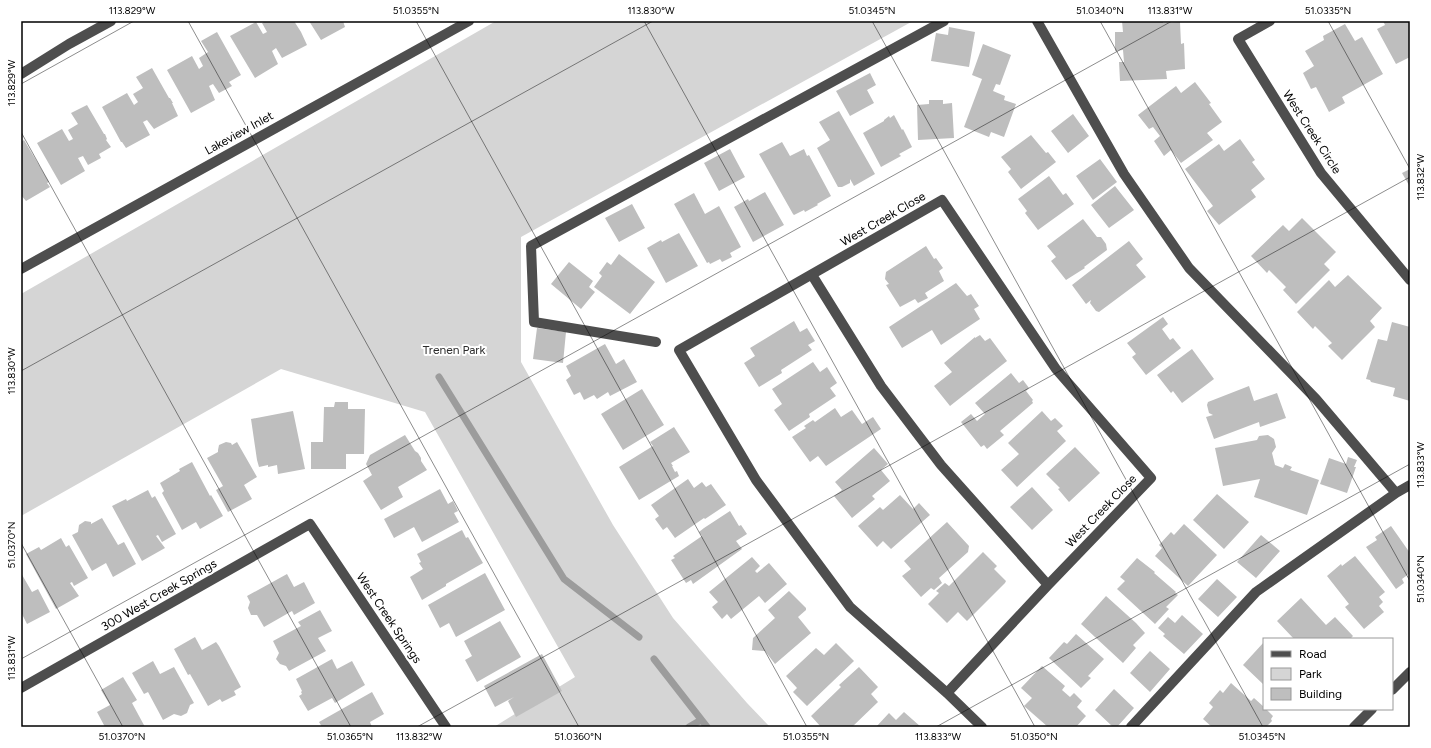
<svg xmlns="http://www.w3.org/2000/svg" width="1431" height="748" font-family="Figtree,sans-serif">
	<rect width="100%" height="100%" fill="#fff"/>
	<!-- green -->
	<path fill="#d5d5d5" d="M496,21H913L521,237V362L613,525L673,618L747,703L770,727H494L575,677L425,412L281,369L21,516V294Z"/>
	<g fill="none" stroke-linecap="round" stroke-linejoin="round">
		<!-- stream -->
		<path stroke="#9c9c9c" stroke-width="7" d="M439,377L564,579L639,637
			M654,659L707,727
			M689,727L701,720"/>
	</g>
	<!-- building -->
	<path fill="#bebebe" d="M266,21H294L301,32L307,45L282,58L276,48L272,51L278,64L255,78L230,36L256,22L263,34L267,32L262,23Z
		M309,21H343L345,27L321,40Z
		M1122,21H1163V23L1180,22L1181,44L1184,43L1185,69L1166,71L1167,79L1120,81L1119,62H1124L1123,50L1115,51V32H1123Z
		M1383,21H1410V57L1396,64L1377,29L1385,25Z
		M1345,24L1355,41L1362,37L1383,74L1342,97L1345,103L1329,112L1316,87L1311,89L1303,73L1314,66L1305,51L1324,40L1323,36Z
		M949,27L975,32L969,67L931,61L936,33L948,35Z
		M217,32L241,75L229,82L232,86L219,93L213,84L209,86L215,100L191,113L167,70L192,56L199,69L203,66L199,58L208,52L201,41Z
		M983,44L1011,55L1000,85L996,84L993,91L1005,96L1004,100L1016,104L1004,137L991,132L989,137L964,127L982,79L972,75Z
		M152,68L169,98H170L173,103H172L178,116L154,129L147,120L143,122L150,135L126,148L122,142H121L102,107L127,93L134,105L138,102L133,94L143,88L136,77Z
		M870,73L876,85L867,90L874,103L850,116L836,91Z
		M1195,82L1211,103L1209,104L1222,122L1207,133L1213,140L1181,163L1171,150L1164,156L1154,141L1160,136L1153,127L1149,129L1138,115L1176,86L1181,93Z
		M929,100H943V104L952,103L954,138L918,140L917,105L929,104Z
		M87,105L104,134H105L107,139L106,140L111,147L99,154L101,158L88,165L83,156L78,158L85,171L61,185L37,143L62,129L69,141L73,139L68,130L78,124L71,113Z
		M839,111L875,174L854,186L850,179V183L842,187H838L817,148L830,140L819,122Z
		M1073,114L1089,136L1068,153L1051,131Z
		M894,115L902,130L903,129L912,147L899,154L901,156L881,167L863,133L884,121V120L889,116L890,118Z
		M1031,135L1046,153L1048,152L1056,162L1021,189L1008,172L1011,169L1001,157Z
		M1240,139L1255,160L1252,162L1265,179L1251,190L1256,197L1219,225L1207,211L1213,206L1185,169L1219,144L1224,151Z
		M24,140L49,182L47,183L50,187L26,201L21,195V142Z
		M782,142L790,156L804,149L807,156L809,155L831,196L817,204L818,205L805,212L804,210L794,215L793,214L759,154Z
		M730,149L745,177L719,191L704,163Z
		M1100,159L1117,182L1093,200L1076,176Z
		M1410,169V187L1402,173Z
		M1049,176L1063,195L1066,193L1074,204L1038,230L1025,213L1027,211L1018,199Z
		M1115,186L1134,210L1109,228L1091,205Z
		M765,192L784,225L753,242L734,207L748,199L749,201Z
		M694,193L705,214L719,206L741,247L730,253L732,257L722,262L720,259L710,264L709,262L707,263L674,204Z
		M632,204L645,228L619,242L605,218Z
		M1302,218L1336,252L1324,264L1330,270L1296,304L1283,290L1286,287L1269,270L1267,273L1251,256L1283,225L1289,231Z
		M1083,219L1097,237H1101L1106,244L1107,250L1084,267L1085,268L1066,280L1051,261L1056,257L1047,246Z
		M679,233L698,266L666,283L647,248L661,240L662,242Z
		M1129,241L1143,259L1136,265L1146,277L1099,312L1096,311L1090,303L1091,300L1086,304L1072,285Z
		M926,246L934,259L936,258L943,268L939,271L944,281L925,293L928,298L918,303L915,299L900,307L886,285L889,284L885,279L886,272Z
		M619,254L655,282L630,314L594,287L602,276L599,273L607,262L611,265Z
		M569,262L593,281L589,287L595,292L581,309L551,284Z
		M1348,275L1382,308L1370,321L1375,327L1342,360L1328,346L1332,343L1315,326L1313,329L1297,312L1329,280L1335,287Z
		M956,283L967,296L971,294L979,306L974,309L980,319L941,345L932,330L902,348L889,327Z
		M1163,317L1168,324L1162,329L1170,340L1173,338L1181,348L1146,375L1132,357L1136,354L1127,343Z
		M794,321L800,332L807,328L815,341L808,345L812,350L781,370L782,373L759,387L744,363L755,356L750,348Z
		M1392,322L1410,327V401L1393,396L1395,388L1371,382L1370,380L1366,379L1378,339L1387,341Z
		M537,328L566,332L563,363L533,359Z
		M980,335L985,341L990,338L1007,361L950,406L934,386L952,372L944,363L975,337V338Z
		M605,344L616,364L624,359L637,382L610,396L608,392L597,399L594,395L584,400L580,392L574,395L566,380L571,376L566,366Z
		M1192,349L1214,379L1182,403L1173,391L1171,393L1157,375Z
		M813,362L820,372L827,367L837,383L830,388L836,396L809,414L810,417L789,431L774,410L782,404L772,389Z
		M1011,373L1019,383L1023,380L1029,388L1026,391L1033,400L1032,401L1033,403L1000,431L1004,435L987,449L984,445L981,447L961,422L971,414L977,421L985,414L975,403Z
		M1249,386L1254,401L1277,393L1286,418L1260,427L1259,422L1214,439L1206,417L1213,415L1209,413L1207,405L1208,402Z
		M642,389L664,425L623,450L601,414Z
		M335,402H348V409H365L364,454H346V469H311V442H323L324,407H334Z
		M835,408L841,417L852,410L862,424L873,417L881,429L826,466L818,456L810,462L792,437L806,428L804,426L813,420L815,422Z
		M293,411L305,469L278,474L277,465L268,467V465L259,467L257,460L251,419Z
		M1042,411L1051,421L1055,418L1063,426L1057,431L1066,441L1017,487L1001,470L1019,454L1008,443Z
		M674,427L690,452L671,463L673,466H672L675,472L677,471L679,476L639,500L619,467L653,446L650,442Z
		M405,435L415,451L418,453L421,458V461L427,470L398,487L403,497L381,510L363,481L372,475L366,464L370,455Z
		M1268,435L1274,439L1276,447L1272,453L1275,465L1283,468L1285,464L1292,467L1290,470L1319,480L1307,515L1254,497L1260,479L1223,486L1215,448L1257,440L1259,436Z
		M226,442L231,443L232,445L237,442L257,477L244,485L252,499L228,512L216,490L223,486L207,458L218,452V450L219,445Z
		M1075,447L1100,473L1069,502L1058,489L1060,488L1046,474Z
		M874,448L888,464L881,470L890,481L872,496L875,499L852,518L834,496L842,490L835,482Z
		M1348,457L1357,460L1354,467H1356L1347,493L1320,484L1329,458L1346,464Z
		M192,462L210,496L211,495L223,516L200,529L196,522L182,530L162,493L164,491L160,483L180,471L179,469Z
		M688,479L694,488L702,482L706,487L711,484L726,505L705,519L704,518L675,538L667,527L663,530L655,519L659,516L651,505Z
		M1032,487L1053,510L1032,530L1010,507Z
		M440,489L448,504L453,501L458,511L454,513L459,522L422,542L414,527L394,538L384,519Z
		M148,490L152,498L155,496L176,534L162,542L158,535L156,536L165,548L142,561L112,506L126,499L127,501Z
		M1217,494L1249,522L1224,549L1193,520Z
		M900,495L913,509L919,503L930,515L891,549L883,541L877,547L858,526L880,507L883,510Z
		M730,511L739,526L741,525L747,534L736,541L742,549L693,584L691,580L686,583L671,560L675,558L673,556L702,536L699,532L704,528Z
		M102,518L118,545L124,542L136,564L113,577L106,563L92,571L72,535L78,532L79,525L85,521L91,522V524Z
		M947,522L969,546L968,552L939,578L942,583L934,590L931,588L921,597L902,576L911,569L904,561Z
		M1184,524L1217,555L1188,586L1155,556L1162,548L1159,545L1171,532L1174,535Z
		M1391,526L1410,553V573L1402,579L1404,583L1396,589L1366,547L1377,540L1375,537Z
		M462,530L466,538L468,537L483,563L446,584V586L422,600L410,577L423,569L419,563L421,562L417,554Z
		M1261,535L1280,551L1256,578L1237,562Z
		M61,538L66,547L69,545L88,578L74,586L72,582L70,583L79,596L56,609L26,554L39,547L41,550Z
		M983,552L997,566L994,569L1006,581L1005,583L967,621L958,612L947,623L928,604L939,593L936,591L945,583L949,586Z
		M1355,556L1385,592L1379,597L1383,602L1379,606L1384,612L1364,629L1345,607L1349,604L1327,576L1341,564L1342,566Z
		M752,557L760,566L755,571L757,573L769,563L787,584L765,603L759,596L731,619L727,614L722,619L712,607L718,602L709,592Z
		M1137,558L1155,572L1154,573L1176,592L1175,593L1178,595L1166,607L1169,609L1155,624L1117,589L1125,581L1120,577Z
		M21,573L32,592L38,589L50,612L27,624L21,612Z
		M485,573L505,610L456,637L449,623L440,628L428,605Z
		M287,574L294,587L304,582L315,603L294,615L292,611L264,627L257,615H251L248,608L250,602L247,596Z
		M1217,579L1237,597L1218,617L1198,599Z
		M789,591L806,608V610L798,617L811,633L775,664L765,651L752,650L753,638L775,618L768,610Z
		M1106,596L1136,623L1145,633L1133,645L1136,648L1123,663L1081,624Z
		M1301,598L1326,625L1335,617L1353,636L1350,639H1294L1277,621Z
		M320,610L332,631L318,638L326,651L289,671L286,666L280,664L276,659L279,653L273,641L301,626L298,622Z
		M1182,615L1203,634L1184,654L1163,636L1165,634L1158,628L1168,617L1175,623Z
		M500,621L521,657L477,682L465,660L472,656L464,641Z
		M1076,634L1104,659L1088,676L1091,678L1081,688L1049,658L1064,642L1067,644Z
		M195,637L202,650L216,642L219,646L241,687L234,691L236,695L222,702L220,699L208,706L190,674L188,675L174,649Z
		M1264,642V685L1243,665Z
		M836,643L854,661L807,706L793,692L797,688L786,676L816,648L824,655Z
		M1150,651L1170,669L1150,692L1130,673Z
		M542,654L562,691L516,717L508,701L514,697L495,707L484,686Z
		M332,659L337,669L352,661L365,685L335,703L332,698L308,711L299,696L302,694L301,692L302,691L296,679Z
		M153,661L160,674L174,667L194,703L190,705L187,713L181,716L174,714L163,720L148,692L144,694L132,673Z
		M1042,666L1065,686L1062,690L1070,697L1074,693L1082,701L1077,707L1086,716L1076,727H1048L1024,706L1032,698L1021,688Z
		M859,667L878,687L871,694L878,702L852,727H821L811,716L841,687L839,685Z
		M123,677L137,700L132,703L145,727H105L97,712L110,705L101,690Z
		M1231,683L1251,701L1254,698L1264,707V709H1266L1273,716L1271,719L1272,721L1266,727H1212L1203,719L1213,707L1209,703L1220,690L1223,693Z
		M1114,689L1134,708L1117,727H1113L1095,710Z
		M372,692L384,714L370,722L372,727H322L319,722Z
		M904,712L921,727H876L889,713L896,720Z"/>
	<g fill="none" stroke-linecap="round" stroke-linejoin="round">
		<!-- minor -->
		<path stroke="#4e4e4e" stroke-width="10" d="M1037,21L1124,174L1189,268L1316,399L1396,493
			M1270,21L1238,39L1321,173L1410,280
			M21,74L69,44L111,21
			M21,269L469,21
			M812,275L881,386L941,465L1048,585
			M656,342L534,322L531,246L944,21
			M21,688L310,524L446,727
			M1392,690L1410,672
			M947,693L1048,585L1151,478L1056,369L942,200L679,350L756,480L850,607L947,693L982,727
			M1131,727L1256,592L1396,493L1410,485
			M1354,727L1372,709"/>
	</g>
	<!-- ticks -->
	<path fill="none" stroke="#000" stroke-width="1" stroke-opacity="0.45" d="M188,21L579,727M416,21L807,727M644,21L1035,727M872,21L1263,727M1100,21L1410,581M1328,21L1410,169M21,84L134,21M21,132L351,727M21,371L653,21M21,543L123,727M21,659L1172,21M417,727L1410,177M936,727L1410,464"/>
	<g text-anchor="middle" stroke-width="4" stroke-linejoin="round" paint-order="stroke">
		<!-- street labels -->
		<g font-size="12" fill="#000" stroke="#fff">
			<text transform="translate(1312 132) rotate(57)" y="4">West Creek Circle</text>
			<text transform="translate(239 133) rotate(-29)" y="4">Lakeview Inlet</text>
			<text transform="translate(883 219) rotate(-30)" y="4">West Creek Close</text>
			<text transform="translate(1101 511) rotate(-46)" y="4">West Creek Close</text>
			<text transform="translate(159 595) rotate(-30)" y="4">300 West Creek Springs</text>
			<text transform="translate(389 618) rotate(56)" y="4">West Creek Springs</text>
		</g>
		<!-- park labels -->
		<g font-size="12" fill="#2c2c2c" stroke="#fff">
			<text x="454" y="354">Trenen Park</text>
		</g>
	</g>
	<!-- border -->
	<rect width="1431" height="748" fill="none" stroke="#ffffff" stroke-width="44"/>
	<!-- legend -->
	<rect x="1263" y="638" width="130" height="72" fill="#ffffff" stroke="#999999"/>
	<rect x="1271" y="651" width="20" height="6" fill="#4e4e4e" stroke="#999999"/>
	<text x="1299" y="658" font-size="12" fill="#000000">Road</text>
	<rect x="1271" y="668" width="20" height="12" fill="#d5d5d5" stroke="#999999"/>
	<text x="1299" y="678" font-size="12" fill="#000000">Park</text>
	<rect x="1271" y="688" width="20" height="12" fill="#bebebe" stroke="#999999"/>
	<text x="1299" y="698" font-size="12" fill="#000000">Building</text>
	<rect x="22" y="22" width="1387" height="704" fill="none" stroke="#000" stroke-width="1.5"/>
	<g font-size="10" text-anchor="middle" fill="#000">
		<text x="132" y="14">113.829°W</text>
		<text x="416" y="14">51.0355°N</text>
		<text x="651" y="14">113.830°W</text>
		<text x="872" y="14">51.0345°N</text>
		<text x="1100" y="14">51.0340°N</text>
		<text x="1170" y="14">113.831°W</text>
		<text x="1328" y="14">51.0335°N</text>
		<text transform="translate(11 83) rotate(-90)" y="4">113.829°W</text>
		<text transform="translate(1420 177) rotate(-90)" y="4">113.832°W</text>
		<text transform="translate(11 371) rotate(-90)" y="4">113.830°W</text>
		<text transform="translate(1420 465) rotate(-90)" y="4">113.833°W</text>
		<text transform="translate(11 545) rotate(-90)" y="4">51.0370°N</text>
		<text transform="translate(1420 579) rotate(-90)" y="4">51.0340°N</text>
		<text transform="translate(11 658) rotate(-90)" y="4">113.831°W</text>
		<text x="122" y="740">51.0370°N</text>
		<text x="350" y="740">51.0365°N</text>
		<text x="419" y="740">113.832°W</text>
		<text x="578" y="740">51.0360°N</text>
		<text x="806" y="740">51.0355°N</text>
		<text x="938" y="740">113.833°W</text>
		<text x="1034" y="740">51.0350°N</text>
		<text x="1262" y="740">51.0345°N</text>
	</g>
</svg>
